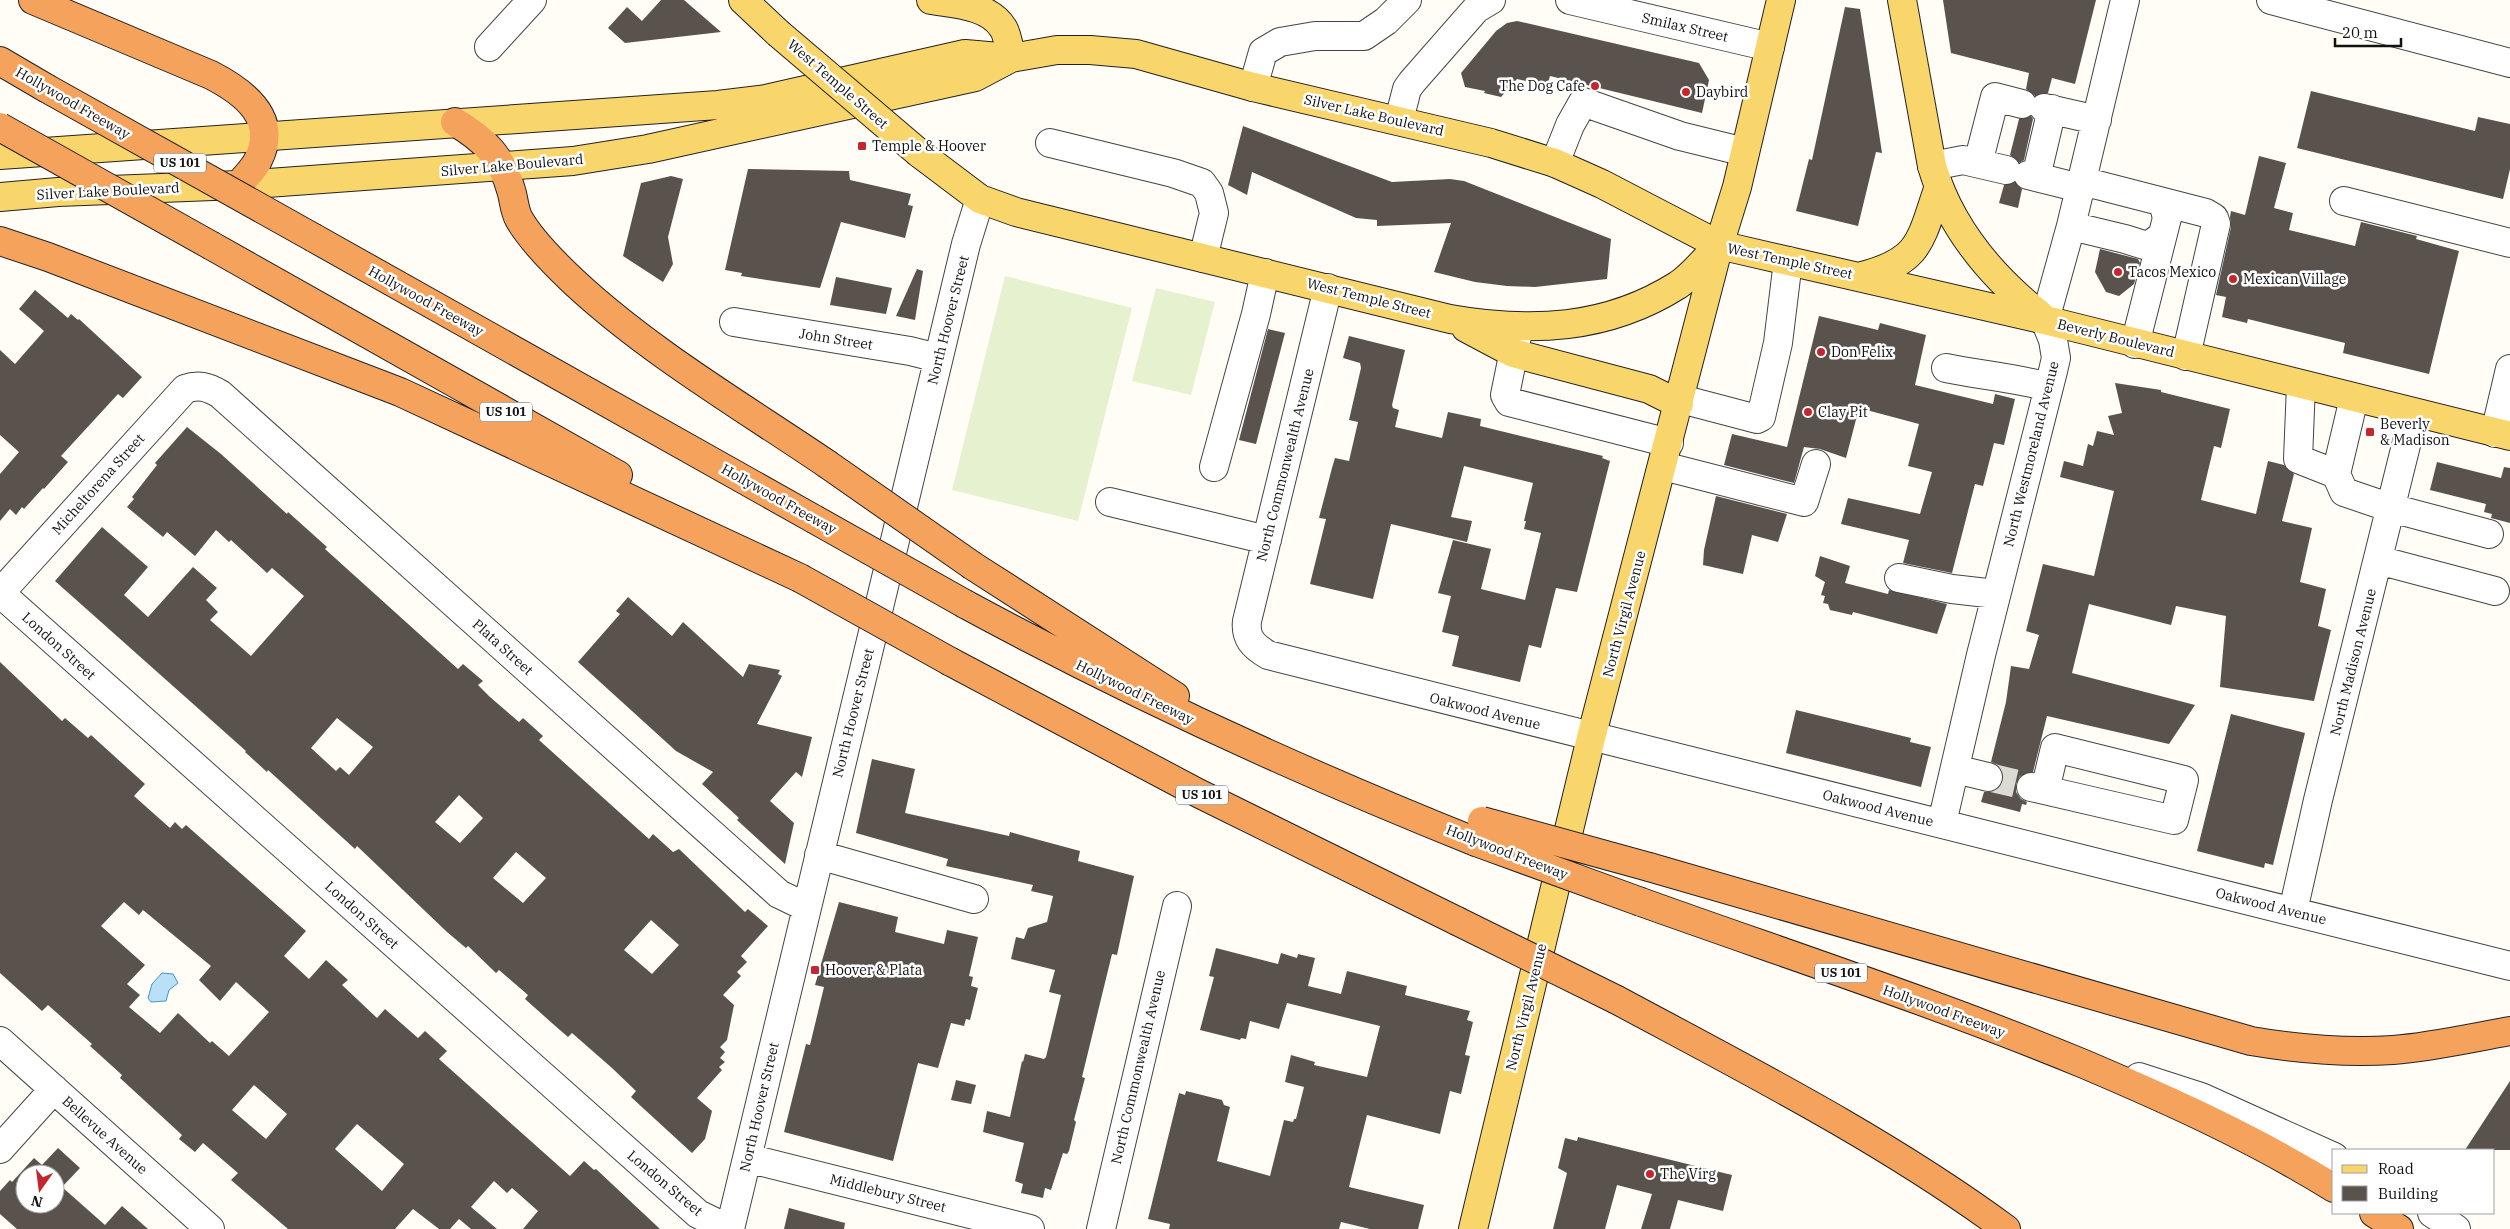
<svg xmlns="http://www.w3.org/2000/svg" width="2510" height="1229" font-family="'IBM Plex Serif',serif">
	<rect width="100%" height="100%" fill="#fffdf5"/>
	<!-- pitch -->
	<path fill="#e6f2cf" d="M1005,276L1132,308L1078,521L952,490Z
		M1156,288L1215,302L1191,395L1132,381Z"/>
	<!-- water -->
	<path fill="#b9e0f7" stroke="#3f96cf" d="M162,973L173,974L178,983L169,990L166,1001L151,1002L148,998L152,984Z"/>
	<!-- building -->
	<path fill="#5a524d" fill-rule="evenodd" d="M661,0H684L721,32L625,43L608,28L627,7L642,21Z
		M1943,0H2096L2075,84L2052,78L2048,93L2035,96L2026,89L2029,73L1951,53Z
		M1845,7L1860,9L1882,153L1876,152L1858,226L1796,211L1809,159L1812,160Z
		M1517,21L1699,63L1709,80L1702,113L1550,76L1547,86L1517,79L1501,97L1484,93L1485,91L1465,87L1461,73L1496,31L1507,23Z
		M2311,91L2475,131L2478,117L2510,124V169L2503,199L2297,148Z
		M2031,116L2033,119L2024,160L2019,163L2010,155L2019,119Z
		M1243,126L1392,182L1450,179L1464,181L1611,239L1607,279L1535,287L1507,286L1475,282L1434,272L1451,223L1377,226V220L1356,218L1252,172L1247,195L1228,185Z
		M2259,156L2286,163L2274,208L2293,213L2289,230L2355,246L2361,222L2417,236L2416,239L2459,251L2429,374L2343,353L2345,343L2248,319L2247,323L2222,317L2226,297L2216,295L2231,227L2230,217L2231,211L2245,215Z
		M748,169L849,171L850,180L911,194L908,205L913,206L905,238L841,222L820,288L741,276L742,273L725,270Z
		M671,176L683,179L668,237L673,264L663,282L623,256L641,183Z
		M2015,182L2022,189L2018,208L1999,203L2004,185Z
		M2100,249L2138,259L2140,263L2134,284L2119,296L2106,292L2095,272Z
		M917,269L923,271L915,320L896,316Z
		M836,277L892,288L886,314L830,305Z
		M35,290L68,318L71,314L78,320L79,319L142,377L123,398L118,394L61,456L68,462L44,489L43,488L24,509L22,507L16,515L10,509L0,521V474L19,452L0,435V350L15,364L44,331L19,309Z
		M1819,316L1878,330L1880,323L1926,335L1915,385L1993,404L1995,394L2015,399L2004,445L1994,443L1983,486L1975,484L1952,573L1903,563L1909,540L1841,524L1848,498L1920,514L1932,472L1908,466L1919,424L1859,408L1846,458L1820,449L1804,447L1794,483L1724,465L1732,434L1787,447Z
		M1268,329L1285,333L1256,444L1239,440Z
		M1349,336L1405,350L1392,405L1393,408L1399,410L1395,427L1442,438L1448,412L1481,419L1480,426L1603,456L1602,458L1610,461L1577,592L1556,588L1541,648L1529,645L1520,682L1452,666L1459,636L1442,632L1451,596L1438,593L1453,540L1491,549L1481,589L1525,600L1541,533L1524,529L1526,521H1524L1533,483L1464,466L1451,517L1472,521L1467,542L1391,524L1373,599L1310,584L1326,519L1319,518L1332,468L1335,458L1349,461L1358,422L1349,420L1361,368L1360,363L1343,358Z
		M2115,383L2161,390V392L2230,409L2221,448L2214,446L2201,500L2256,514L2268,461L2284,465L2294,474L2282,521L2312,528L2300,582L2326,589L2318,626L2331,630L2314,701L2220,687L2226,616L2176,606L2171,625L2089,604L2072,673L2195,705L2169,744L2047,716L2033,772L2020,776L2016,784V792L2021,799L2027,802L2026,805L2022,804L2020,812L1981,802L1984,792H1993L2000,787L2003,781V772L1998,765L1991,762L2006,702L2011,666L2029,669L2039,635L2026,631L2043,564L2094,576L2114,491L2060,477L2064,461L2083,466L2088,444L2093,446L2097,431L2114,435L2108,416L2122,413Z
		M187,427L221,454L287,514L288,512L327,547L325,549L458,669L463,664L483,681L478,685L490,697L519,722L523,718L543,736L539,740L649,839L653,834L673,852L679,849L745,912L748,909L768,926L741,956L747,962L737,972L741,976L723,995L734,1005L727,1040L720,1047L725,1052L720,1058L725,1062L719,1067L722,1070L697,1098L712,1111L705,1139L692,1153L631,1097L636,1091L612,1068L572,1033L568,1037L553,1024L525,999L528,995L499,970L496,973L468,946L466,948L447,932L357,846L355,849L268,770L267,772L245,752L246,751L55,581L102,527L148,567L124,595L148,617L193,567L217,588L206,600L218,612L210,620L251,656L304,596L272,568L267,573L231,540L229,542L216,530L195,556L167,532L163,537L127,507L134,499L132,497L157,465L155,463ZM337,718L373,747L349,775L340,767L336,771L311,748ZM459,795L483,818L460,843L435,822ZM516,852L546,878L523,903L493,878ZM651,920L679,945L652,974L624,950Z
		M2437,462L2501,478L2504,467L2510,468V523L2491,518L2492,514L2484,512L2486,504L2430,490Z
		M1716,496L1787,514L1778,542L1752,535L1743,574L1703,565L1704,550Z
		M1820,556L1850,566L1845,583L1888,594L1889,590L1947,604L1937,634L1853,612L1852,615L1830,610L1828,604L1823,603L1825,596L1821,595L1825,582L1815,576Z
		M628,597L672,636L683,622L743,677L749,664L780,670L778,674L782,676L757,724L812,737L802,777L796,772L770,801L794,823L785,864L737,820L739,818L702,784L713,772L676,751L578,662L620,614L616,611Z
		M0,662L62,721L65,718L88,738L91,735L145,784L134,796L170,828L175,822L182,829L186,825L306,931L284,956L309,979L326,960L348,980L342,985L377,1018L385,1009L418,1038L425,1031L447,1051L439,1059L570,1176L584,1161L594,1170L596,1169L660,1229H523L538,1211L512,1188L507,1193L494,1181L471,1207L497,1229H471L459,1219L450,1229H439L413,1209L395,1229H288L231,1180L238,1173L203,1143L195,1152L179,1139L182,1135L120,1078L122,1075L90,1046L92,1044L48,1005L42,1011L0,973ZM124,902L139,915L143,910L211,966L199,980L220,1001L236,982L269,1012L229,1056L212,1041L210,1043L178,1013L160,1033L129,1007L140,995L127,984L145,965L101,926ZM254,1085L287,1114L266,1139L232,1110ZM357,1124L404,1164L382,1191L335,1149Z
		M1796,710L1911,738L1910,742L1931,747L1921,787L1786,753Z
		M2231,714L2305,733L2273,865L2265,863L2264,868L2197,851Z
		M872,759L915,769L905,813L1009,836L1010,832L1080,851L1078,861L1134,876L1117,955L1112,954L1082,1077L1085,1078L1074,1120L1076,1122L1069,1151L1067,1154L1063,1153L1051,1190L1045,1188L1043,1198L1021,1193L1023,1184L1015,1181L1024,1143L983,1132L987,1111L1010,1117L1022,1061L1023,1062L1025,1054L1044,1059L1046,1057L1061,995L1049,992L1055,970L1011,959L1016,937L1024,939L1028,928L1047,922L1053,896L1031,891L1033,885L946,866L948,859L856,833Z
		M839,902L898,917L895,932L944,944L947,930L978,937L969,976L973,977L971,986L978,988L970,1020L966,1019L964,1026L951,1023L938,1068L918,1063L893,1161L784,1132L806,1044L810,1045L824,987L815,985Z
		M1216,948L1278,964L1281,953L1297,958L1298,954L1315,958L1308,986L1341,994L1347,971L1407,986L1405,995L1470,1011L1467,1020L1473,1022L1465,1055L1470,1056L1461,1094L1450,1091L1440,1134L1367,1115L1349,1187L1424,1205L1418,1229H1370L1341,1222L1339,1229H1169L1170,1224L1148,1219L1179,1093L1185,1095L1186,1091L1222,1100L1224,1105L1230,1107L1217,1161L1270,1176L1284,1120L1293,1122L1294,1119H1296L1304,1087L1285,1082L1291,1055L1315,1062L1314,1065L1367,1077L1380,1026L1287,1003L1279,1029L1250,1021L1246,1039L1241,1038L1240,1040L1200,1030L1214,977L1209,976Z
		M956,1080L976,1085L971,1104L951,1100Z
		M2510,1081V1150H2465Z
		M1578,1137L1732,1175L1723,1211L1678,1200L1670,1229H1641L1652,1194L1617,1185L1605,1229H1553L1567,1173L1558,1168L1565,1138L1577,1141Z
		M58,1148L80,1168L62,1187L105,1225L122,1206L148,1229H17L0,1214V1191L10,1180L12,1182L34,1158L42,1165ZM25,1174H55V1204H25Z
		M789,1208L845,1223L844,1229H784Z"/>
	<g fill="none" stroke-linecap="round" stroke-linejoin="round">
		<!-- minor-tunnel -->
		<path stroke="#dbdad3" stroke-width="28" stroke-dasharray="28 14" stroke-linecap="butt" d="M1988,777L2031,787"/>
		<defs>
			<path id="minor" d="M1570,0L1770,47
				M2271,0L2510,63
				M489,47L532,0
				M1253,87L1263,52L1280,42L1315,36H1364L1386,21L1407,0
				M2044,108L2097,120
				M1399,120L1407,89L1412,82L1476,9L1491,0
				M1050,143L1173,173L1202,183L1209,193L1214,213L1203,258
				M1555,163L1570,125L1583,102L1680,136L1745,152
				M1978,163L1995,97L2022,104
				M1932,166L1963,160L2006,170
				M2028,175L2080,188
				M2036,177L2052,109
				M2082,181L2206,213L2214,218L2216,224L2186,356
				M2344,201L2510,243
				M2071,226L2125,239L2144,245L2151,244L2162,236
				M1328,288L1247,621C1245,638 1253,646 1268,655C1681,761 2096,862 2510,966
				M734,322L910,351L938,358
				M1518,331L1505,395L1509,402L1669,443
				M2135,344L2167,218L2163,202
				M1946,368C1980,375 2015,378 2049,387
				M2301,385L2298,459L2336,474
				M2354,398L2336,474L2344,492L2391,508L2489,534
				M1681,399L1757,419L1761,417L1778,343L1788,261
				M2495,433L2510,369
				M1663,466L1804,502L1816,464
				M1214,467L1256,314L1265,273
				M1110,502L1267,540
				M2378,560L2495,591
				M1899,578L1952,589L1996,594
				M0,593L185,389C199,384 208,387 220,394L779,894L806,907
				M0,593L698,1214L729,1229
				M1955,769L1988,777
				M2031,787L2174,820L2184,780L2055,748L2045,790
				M1942,823L1981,655L2053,371L2056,358L2053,340L2045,320L2071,226L2125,0
				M819,855L974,899
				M2293,911L2318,800L2414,413
				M0,1041L210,1229
				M2139,1077L2201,1097L2334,1157
				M0,1149L54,1089
				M747,1158L1030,1229
				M2432,1213L2456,1229
				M730,1229L966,244L980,199
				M1101,1229L1177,906"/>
			<path id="major" d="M743,0L778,33
				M931,0C955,4 989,5 1003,28C1008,35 1009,49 1011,58
				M1902,0L1932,166C1950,228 1991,276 2040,315
				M919,153L980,199L1016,212L1450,319C1530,333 1607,330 1678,285C1693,275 1706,258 1719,245
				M0,155L718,105L766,99L965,54L1011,58L1057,50H1090L1136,54L1253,87L1491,143L1555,163L1602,184L1719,245L2045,320L2510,436
				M0,197L58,192L239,185L573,161L648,149L975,77L1011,58
				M1862,276C1920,261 1920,242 1938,189
				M1466,328L1513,353L1649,389L1679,404
				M1473,1229L1591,738L1719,245L1737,187L1781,0"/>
			<path id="highway" d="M33,0L211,75C244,92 279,118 258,160C254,169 245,177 239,185
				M0,61L46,88
				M455,122C484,139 502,157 511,190C514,199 514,210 519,219C531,240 556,265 574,282C648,351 743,407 827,464
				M314,238L814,519
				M0,241L48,257L400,392L800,578
				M212,246L618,475
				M973,566L1175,696
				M965,604C1131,694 1301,772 1476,842
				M951,662L1198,793L1457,921
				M1649,867L2251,1041C2298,1049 2345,1053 2393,1050C2432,1047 2471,1038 2510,1031
				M1641,902C1789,955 1939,1004 2084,1064C2171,1101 2253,1138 2334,1188
				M1617,1000C1749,1071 1885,1140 2006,1229
				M2374,1213L2399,1229"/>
		</defs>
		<!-- minor casing -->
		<use href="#minor" stroke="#444" stroke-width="30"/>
		<!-- major casing -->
		<use href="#major" stroke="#222" stroke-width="30"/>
		<!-- highway casing -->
		<use href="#highway" stroke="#222" stroke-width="30"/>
		<!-- minor -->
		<use href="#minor" stroke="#fff" stroke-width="28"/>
		<!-- major -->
		<use href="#major" stroke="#f9d66b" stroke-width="28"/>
		<!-- highway -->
		<use href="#highway" stroke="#f5a25d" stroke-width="28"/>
		<defs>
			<path id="major-bridge" d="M778,33L919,153"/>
			<path id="highway-bridge" d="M46,88L314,238
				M0,127L212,246
				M827,464L973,566
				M814,519L965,604
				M800,578L951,662
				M1482,821L1649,867
				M1476,842L1641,902
				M1457,921L1617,1000"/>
		</defs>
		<!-- major-bridge casing -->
		<use href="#major-bridge" stroke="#222" stroke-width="30" stroke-linecap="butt"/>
		<!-- highway-bridge casing -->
		<use href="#highway-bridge" stroke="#222" stroke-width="30" stroke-linecap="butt"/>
		<!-- major-bridge -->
		<use href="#major-bridge" stroke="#f9d66b" stroke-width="28"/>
		<!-- highway-bridge -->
		<use href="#highway-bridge" stroke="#f5a25d" stroke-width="28"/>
	</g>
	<!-- markers -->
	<g fill="#c4262e" stroke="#fff" stroke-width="2">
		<circle cx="1595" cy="86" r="5"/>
		<circle cx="1686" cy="92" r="5"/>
		<rect x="857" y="141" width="10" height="10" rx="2.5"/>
		<circle cx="2118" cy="272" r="5"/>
		<circle cx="2233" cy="279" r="5"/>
		<circle cx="1821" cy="352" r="5"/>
		<circle cx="1808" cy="412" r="5"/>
		<rect x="2365" y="427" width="10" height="10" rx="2.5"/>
		<rect x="810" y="965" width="10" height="10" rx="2.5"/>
		<circle cx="1650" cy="1174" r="5"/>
	</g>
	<g text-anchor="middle" stroke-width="5" stroke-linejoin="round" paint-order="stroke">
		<!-- shield labels -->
		<g fill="#fff" stroke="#585858" stroke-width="1">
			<rect x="154" y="153.5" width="52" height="19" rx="4"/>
			<rect x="480" y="402.5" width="52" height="19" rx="4"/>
			<rect x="1176" y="785.5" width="52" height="19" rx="4"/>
			<rect x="1815" y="963.5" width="52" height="19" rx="4"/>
		</g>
		<g font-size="12" font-weight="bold" fill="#111">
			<text x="180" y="167">US 101</text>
			<text x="506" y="416">US 101</text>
			<text x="1202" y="799">US 101</text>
			<text x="1841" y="977">US 101</text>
		</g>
		<!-- street labels -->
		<g font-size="14" fill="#111" stroke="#fff">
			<text transform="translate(1685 27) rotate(13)" y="5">Smilax Street</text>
			<text transform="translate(838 84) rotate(41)" y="5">West Temple Street</text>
			<text transform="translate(73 103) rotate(30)" y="5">Hollywood Freeway</text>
			<text transform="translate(1374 115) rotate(13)" y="5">Silver Lake Boulevard</text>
			<text transform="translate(512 165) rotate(-5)" y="5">Silver Lake Boulevard</text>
			<text transform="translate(108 191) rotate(-3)" y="5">Silver Lake Boulevard</text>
			<text transform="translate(1790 261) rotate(12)" y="5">West Temple Street</text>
			<text transform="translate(1369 298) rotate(14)" y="5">West Temple Street</text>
			<text transform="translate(426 301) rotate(29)" y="5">Hollywood Freeway</text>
			<text transform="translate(948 320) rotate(-76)" y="5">North Hoover Street</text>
			<text transform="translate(2116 338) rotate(14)" y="5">Beverly Boulevard</text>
			<text transform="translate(836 339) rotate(9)" y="5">John Street</text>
			<text transform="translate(2031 454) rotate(-76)" y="5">North Westmoreland Avenue</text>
			<text transform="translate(1285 465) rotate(-76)" y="5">North Commonwealth Avenue</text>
			<text transform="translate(98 484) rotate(-48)" y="5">Micheltorena Street</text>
			<text transform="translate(779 499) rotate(29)" y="5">Hollywood Freeway</text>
			<text transform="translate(1624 614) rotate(-75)" y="5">North Virgil Avenue</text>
			<text transform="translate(59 646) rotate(42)" y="5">London Street</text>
			<text transform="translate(503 647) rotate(42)" y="5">Plata Street</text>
			<text transform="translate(2353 662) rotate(-76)" y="5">North Madison Avenue</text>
			<text transform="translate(1135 692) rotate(26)" y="5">Hollywood Freeway</text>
			<text transform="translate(1485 711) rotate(14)" y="5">Oakwood Avenue</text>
			<text transform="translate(853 713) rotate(-76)" y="5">North Hoover Street</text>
			<text transform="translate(1878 808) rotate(14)" y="5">Oakwood Avenue</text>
			<text transform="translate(1507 852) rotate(21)" y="5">Hollywood Freeway</text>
			<text transform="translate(2271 906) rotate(14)" y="5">Oakwood Avenue</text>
			<text transform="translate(362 915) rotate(42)" y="5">London Street</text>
			<text transform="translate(1526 1007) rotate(-76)" y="5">North Virgil Avenue</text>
			<text transform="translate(1944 1011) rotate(20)" y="5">Hollywood Freeway</text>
			<text transform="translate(1138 1067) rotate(-77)" y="5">North Commonwealth Avenue</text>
			<text transform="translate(759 1107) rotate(-77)" y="5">North Hoover Street</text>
			<text transform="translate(105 1135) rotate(42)" y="5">Bellevue Avenue</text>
			<text transform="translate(665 1183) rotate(40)" y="5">London Street</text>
			<text transform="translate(888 1193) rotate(14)" y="5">Middlebury Street</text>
		</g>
		<!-- poi labels -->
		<g font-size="14" fill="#111" stroke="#fff" text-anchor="start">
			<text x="1585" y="91" text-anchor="end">The Dog Cafe</text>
			<text x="1696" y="97">Daybird</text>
			<text x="872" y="151">Temple &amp; Hoover</text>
			<text x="2128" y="277">Tacos Mexico</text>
			<text x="2243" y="284">Mexican Village</text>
			<text x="1831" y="357">Don Felix</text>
			<text x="1818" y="417">Clay Pit</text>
			<text x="2380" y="429">Beverly<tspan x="2380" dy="16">&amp; Madison</tspan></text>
			<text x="825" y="975">Hoover &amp; Plata</text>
			<text x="1660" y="1179">The Virg</text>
		</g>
	</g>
	<!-- legend -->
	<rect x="2332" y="1149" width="162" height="65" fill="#ffffff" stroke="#a0a0a0"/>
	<rect x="2342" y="1165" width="25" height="8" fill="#f9d66b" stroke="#a0a0a0"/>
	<text x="2378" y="1174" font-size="15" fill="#111111">Road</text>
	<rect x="2342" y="1186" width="25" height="15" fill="#5a524d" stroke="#a0a0a0"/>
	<text x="2378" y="1199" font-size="15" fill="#111111">Building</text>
	<!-- north arrow -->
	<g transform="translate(40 1189) rotate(194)"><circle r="24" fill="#ffffff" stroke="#a0a0a0"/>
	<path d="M0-4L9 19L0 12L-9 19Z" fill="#c4262e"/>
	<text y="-8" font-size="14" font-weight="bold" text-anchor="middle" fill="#111111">N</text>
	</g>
	<!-- scale -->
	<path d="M2335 38v8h66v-8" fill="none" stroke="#111111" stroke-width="2.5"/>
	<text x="2342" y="38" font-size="15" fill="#111111" stroke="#ffffff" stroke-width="4" paint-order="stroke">20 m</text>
</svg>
